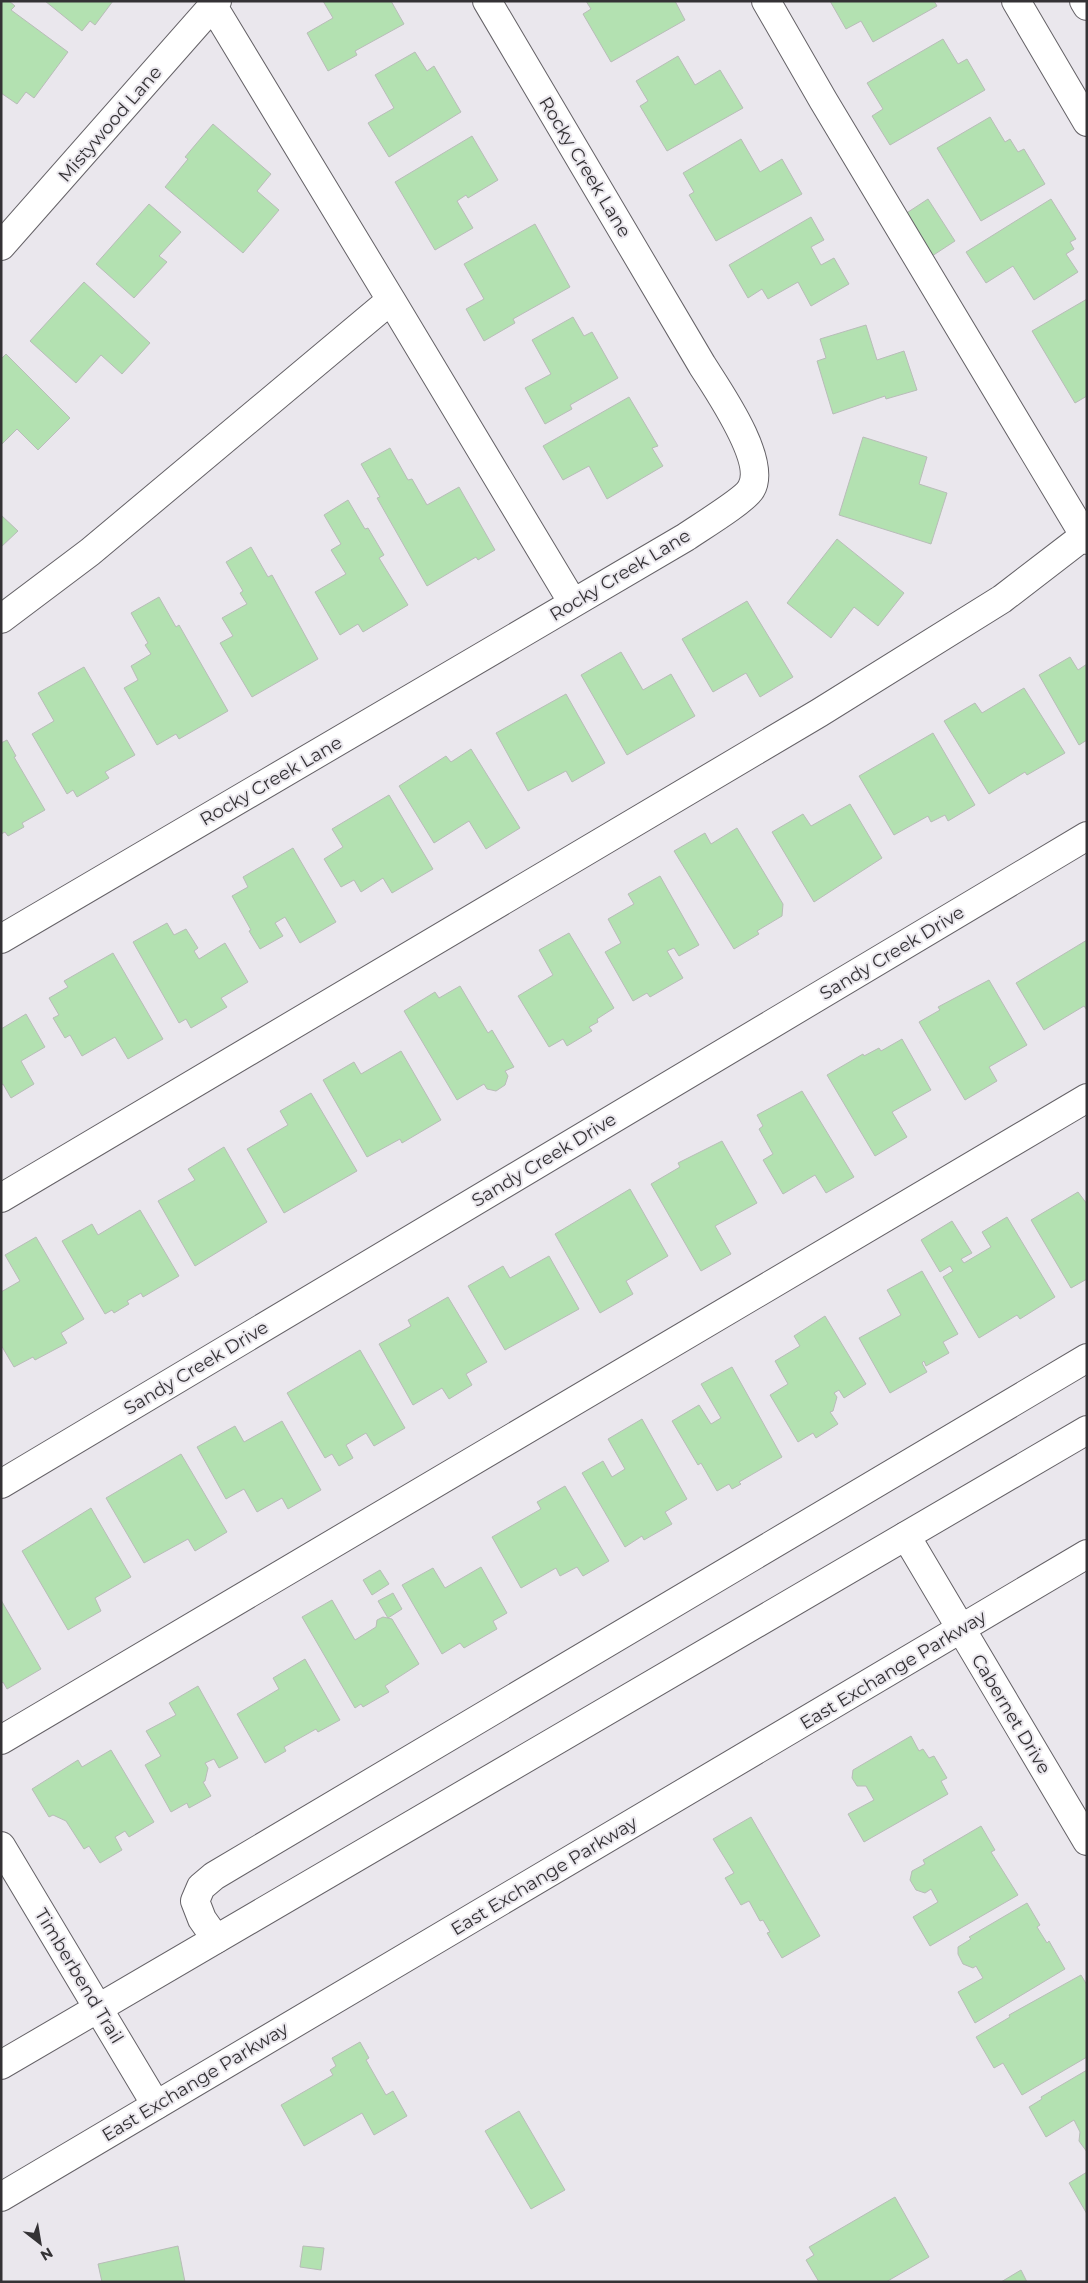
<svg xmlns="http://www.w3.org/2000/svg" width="1088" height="2283" font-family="Montserrat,sans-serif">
	<rect width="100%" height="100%" fill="#eae7ed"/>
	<!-- building -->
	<path fill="#b3e1b1" stroke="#b8bdb8" d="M1,1H9L15,6L11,10L68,52L34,98L26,92L17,104L1,93Z
		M45,1H113L95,25L90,21L82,31Z
		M323,1H391L404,24L355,51L357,55L328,71L307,33L333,18Z
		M586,1H675L685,20L611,62L583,14L591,9Z
		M830,1H934L937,6L873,42L861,21L846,29Z
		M943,39L958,64L967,59L985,90L890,145L872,116L883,109L867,83Z
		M415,52L427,71L434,66L461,112L389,157L368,123L394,108L375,75Z
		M678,56L695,85L720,70L743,108L667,151L640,106L648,101L636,81Z
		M990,117L1005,142L1010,139L1018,152L1024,149L1045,184L981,221L937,148Z
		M213,124L271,174L257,191L279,210L243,253L165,187L188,159L185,157Z
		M472,136L498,180L468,198L466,195L457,201L473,228L435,250L395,182Z
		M741,139L760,172L782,159L802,194L716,241L689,195L694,192L683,173Z
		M928,199L955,241L929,258L902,216Z
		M1051,199L1076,239L1070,242L1074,249L1066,254L1078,272L1034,300L1013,266L986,283L966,252Z
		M149,204L181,232L159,256L167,262L134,298L96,264Z
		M811,217L824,240L811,247L821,265L834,258L849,284L811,306L798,282L768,299L762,289L748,298L729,265Z
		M535,224L570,287L513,319L515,323L484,341L466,309L484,299L464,264Z
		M84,282L150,343L122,374L101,355L76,383L30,341Z
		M1087,299V396L1075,403L1032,331Z
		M573,317L584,336L592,332L618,378L570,405L572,409L545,424L525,388L551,374L532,340Z
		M866,325L877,360L904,351L917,390L886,399L885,396L833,414L817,361L826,358L820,339Z
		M6,354L70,418L38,450L17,429L1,445V359Z
		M629,397L658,446L652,448L663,466L607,499L589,466L563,480L543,446Z
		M863,437L927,457L919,484L947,493L931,544L839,515Z
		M390,448L408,480L412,479L427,505L459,487L495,550L478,560L476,557L427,586L377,498L380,497L361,464Z
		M348,500L365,529L368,528L384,555L379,558L408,605L363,632L358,624L340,635L315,592L346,574L331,550L341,544L324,515Z
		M1,515L18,531L1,547Z
		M837,539L904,593L878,626L854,607L831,638L787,603Z
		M251,547L268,577L272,575L318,659L252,697L220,643L233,636L222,618L247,604L240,593L243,591L226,562Z
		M159,597L176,627L179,625L228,711L179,739L176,734L157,745L124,688L138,680L131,666L151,654L145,645L148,643L131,613Z
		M747,601L793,677L760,697L746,673L713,692L682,639Z
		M621,652L643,690L671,674L695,716L627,755L581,675Z
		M1070,657L1078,670L1087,664V740L1079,745L1039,675Z
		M84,667L135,755L105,772L109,778L77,797L73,790L67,794L32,734L54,721L38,693Z
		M1024,688L1065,753L1027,775L1025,772L989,794L944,721L975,703L982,713Z
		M566,694L605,763L572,782L566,771L528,791L496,733Z
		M933,733L975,805L948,821L945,815L931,822L928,816L894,835L859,776Z
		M7,740L16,756L14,757L45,810L22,823L24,827L8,836L5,832L1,834V743Z
		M471,749L520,828L486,849L469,821L434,843L399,786L446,756L451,762Z
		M389,795L433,869L392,893L383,878L361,892L354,880L341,887L324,859L343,847L332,829Z
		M850,804L882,858L814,902L772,832L803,814L811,826Z
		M737,828L783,904L782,916L757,931L759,934L734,949L674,851L705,833L711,844Z
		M293,848L336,922L300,943L285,917L275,923L283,936L260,949L249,931L251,930L232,896L248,887L243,877Z
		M660,876L699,945L679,956L674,948L667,951L683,978L650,997L647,993L633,1001L605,952L621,943L608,919L634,904L628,894Z
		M167,923L174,935L186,929L198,948L194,951L199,959L225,943L248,982L221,998L227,1007L191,1028L186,1019L179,1023L133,942Z
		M569,933L614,1008L597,1019L598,1022L589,1027L592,1031L567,1046L563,1039L549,1047L518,996L553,975L539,950Z
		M1087,940V1010L1084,1006L1044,1030L1016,983Z
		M113,953L163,1039L128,1059L115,1037L82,1056L70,1035L65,1038L53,1018L59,1015L49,998L68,987L64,981Z
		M989,980L1027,1045L989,1067L997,1081L965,1100L919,1022L940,1010L938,1007Z
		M460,986L488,1033L492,1030L514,1067L505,1071L508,1076L505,1085L496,1091L487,1089L484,1084L457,1100L404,1011L435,992L439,998Z
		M26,1014L45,1047L21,1061L34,1084L11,1098L3,1084L1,1085V1029Z
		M902,1039L931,1090L892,1112L907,1137L875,1156L827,1075L863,1054L864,1056L879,1048L881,1051Z
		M401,1051L441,1120L402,1143L400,1139L367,1157L323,1080L354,1062L361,1074Z
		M802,1091L854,1177L826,1193L815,1175L783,1194L763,1160L773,1154L759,1129L763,1126L757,1115Z
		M311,1093L357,1171L284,1213L247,1149L288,1125L280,1111Z
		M722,1141L757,1203L715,1226L731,1254L701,1271L651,1184L680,1167L678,1163Z
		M224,1147L267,1222L195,1266L158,1201L195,1180L188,1169Z
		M630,1189L668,1256L626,1281L633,1294L600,1313L555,1234Z
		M1078,1192L1087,1204V1279L1071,1288L1031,1220Z
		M140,1210L179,1276L143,1297L141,1293L127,1301L129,1304L114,1313L112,1310L105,1314L62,1241L92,1224L98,1235Z
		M1007,1217L1055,1297L1020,1319L1017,1315L979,1338L943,1277L953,1271L950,1266L940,1272L921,1240L952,1221L972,1253L961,1259L964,1263L991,1247L982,1232Z
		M36,1237L84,1319L61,1333L67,1343L35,1360L33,1357L14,1367L1,1345V1292L20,1281L5,1255Z
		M549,1256L579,1309L505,1350L468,1286L503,1266L510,1278Z
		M922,1271L958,1334L943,1342L949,1353L926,1366L924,1361L922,1363L927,1372L890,1393L859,1338L901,1315L887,1290Z
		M448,1297L487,1362L466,1374L472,1385L449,1399L442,1388L413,1405L379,1344L411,1326L408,1320Z
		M825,1316L866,1384L844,1398L839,1390L834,1393L837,1397L833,1411L830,1412L838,1424L816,1438L813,1433L798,1442L770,1395L788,1384L775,1361L800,1346L794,1336Z
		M360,1350L405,1428L374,1446L366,1433L346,1445L353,1458L339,1466L332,1454L325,1458L287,1393Z
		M732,1367L782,1457L739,1482L741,1484L732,1489L729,1484L717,1491L701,1463L698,1465L672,1421L699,1405L711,1424L721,1418L701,1384Z
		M642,1419L687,1499L665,1512L672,1524L644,1540L642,1536L625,1547L582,1473L603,1461L612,1477L625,1469L608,1439Z
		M282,1421L321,1490L288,1509L282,1498L257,1512L244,1489L226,1499L197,1447L235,1426L244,1442Z
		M181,1454L227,1532L195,1551L188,1539L144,1563L106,1498Z
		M565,1486L609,1561L583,1576L577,1567L560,1576L556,1568L521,1588L492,1537L541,1509L537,1502Z
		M91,1508L131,1577L95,1598L101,1611L68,1630L22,1551Z
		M481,1567L507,1613L493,1621L497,1629L464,1648L460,1643L442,1654L402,1585L433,1568L445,1588Z
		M380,1570L389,1584L372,1595L363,1580Z
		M393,1593L402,1609L388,1618L378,1601Z
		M1,1600L41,1669L7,1689L3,1682L1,1684Z
		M332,1600L355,1640L376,1627L377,1620L383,1617L392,1619L419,1664L385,1686L389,1692L363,1707L361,1704L355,1708L302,1617Z
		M305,1659L340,1720L318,1732L316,1729L284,1747L286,1751L265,1763L237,1714L279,1689L273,1678Z
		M198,1686L238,1758L219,1768L214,1759L205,1763L208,1768L205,1781L203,1782L211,1796L189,1808L187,1803L171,1812L145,1765L161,1756L146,1731L176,1715L169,1703Z
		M911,1736L919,1751L923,1749L929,1758L934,1756L947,1778L941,1781L948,1794L864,1842L848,1814L874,1800L866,1786H857L852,1778L853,1770Z
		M111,1750L154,1822L129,1837L125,1831L115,1837L122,1850L100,1863L89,1846L84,1849L66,1821L53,1815L49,1817L32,1789L78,1760L82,1767Z
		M751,1817L820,1936L782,1958L767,1933L770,1932L763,1920L760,1921L749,1901L741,1905L725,1878L734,1873L713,1839Z
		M981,1826L995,1850L991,1852L1018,1895L930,1946L913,1917L938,1902L931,1889L925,1893L916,1890L910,1880L912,1871L925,1864L923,1860Z
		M1027,1903L1040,1925L1037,1927L1047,1943L1049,1941L1065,1969L975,2023L958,1992L983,1978L976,1966L973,1968L963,1964L958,1954V1947L971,1939L969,1937Z
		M1081,1975L1087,1985V2057L1022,2095L1003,2063L994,2068L976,2037L1010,2017L1009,2015Z
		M360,2042L369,2058L366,2060L386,2095L393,2091L407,2116L374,2135L362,2113L304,2146L281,2105L333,2075L330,2070L336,2066L332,2058Z
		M1087,2070V2152L1079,2141L1080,2132L1074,2120L1046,2137L1029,2107L1042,2099L1041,2097Z
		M519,2111L565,2190L531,2209L485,2131Z
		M1087,2172V2214L1069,2183Z
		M895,2197L929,2257L886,2282H819L806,2260L814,2255L809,2247Z
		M178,2246L185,2282H102L98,2264Z
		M303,2246L324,2248L321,2270L300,2267Z
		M1021,2270L1027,2282H1001Z"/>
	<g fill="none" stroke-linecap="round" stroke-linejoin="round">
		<defs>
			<path id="minor" d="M766,1L823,100L1087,540
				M1016,1L1087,122
				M213,6L391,300
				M1,246L217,1
				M1,619L90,552L391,300L573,603
				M1,939L686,537C699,528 745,500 751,489C768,461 717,389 702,365L487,1
				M1,1198L819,713L1002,599L1084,536
				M1,1484L1087,836
				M906,1536L1087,1841
				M1,1740L1087,1098
				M1,1846L156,2105
				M216,1939L202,1919L195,1901L201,1887L214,1876L1087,1358"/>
			<path id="major" d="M1084,1L1087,6
				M1,2065L1087,1430
				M1,2197L1087,1554"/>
		</defs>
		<!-- minor casing -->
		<use href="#minor" stroke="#656267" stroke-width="30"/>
		<!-- major casing -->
		<use href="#major" stroke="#656267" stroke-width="30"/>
		<!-- minor -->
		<use href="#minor" stroke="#fff" stroke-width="28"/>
		<!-- major -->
		<use href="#major" stroke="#fff" stroke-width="28"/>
	</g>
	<g text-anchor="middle" stroke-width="4" stroke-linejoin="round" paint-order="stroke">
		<!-- street labels -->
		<g font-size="18" fill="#343235" stroke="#eae7ed">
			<text transform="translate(110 124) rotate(-49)" y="6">Mistywood Lane</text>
			<text transform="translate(585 167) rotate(59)" y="6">Rocky Creek Lane</text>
			<text transform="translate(620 575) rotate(-31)" y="6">Rocky Creek Lane</text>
			<text transform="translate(271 781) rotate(-30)" y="6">Rocky Creek Lane</text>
			<text transform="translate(892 953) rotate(-31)" y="6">Sandy Creek Drive</text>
			<text transform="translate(544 1160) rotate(-31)" y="6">Sandy Creek Drive</text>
			<text transform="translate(196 1368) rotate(-31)" y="6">Sandy Creek Drive</text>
			<text transform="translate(893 1670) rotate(-31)" y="6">East Exchange Parkway</text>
			<text transform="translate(1011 1714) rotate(59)" y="6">Cabernet Drive</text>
			<text transform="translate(544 1876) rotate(-31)" y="6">East Exchange Parkway</text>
			<text transform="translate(79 1976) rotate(59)" y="6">Timberbend Trail</text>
			<text transform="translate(195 2082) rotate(-31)" y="6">East Exchange Parkway</text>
		</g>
	</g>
	<!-- border -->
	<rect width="1088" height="2283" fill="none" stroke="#343235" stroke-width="5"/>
	<!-- north arrow -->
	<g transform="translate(40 2243) rotate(149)" stroke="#eae7ed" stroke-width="4" paint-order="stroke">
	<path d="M0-4L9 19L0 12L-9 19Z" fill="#343235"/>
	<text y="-8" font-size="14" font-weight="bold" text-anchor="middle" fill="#343235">N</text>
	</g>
</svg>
